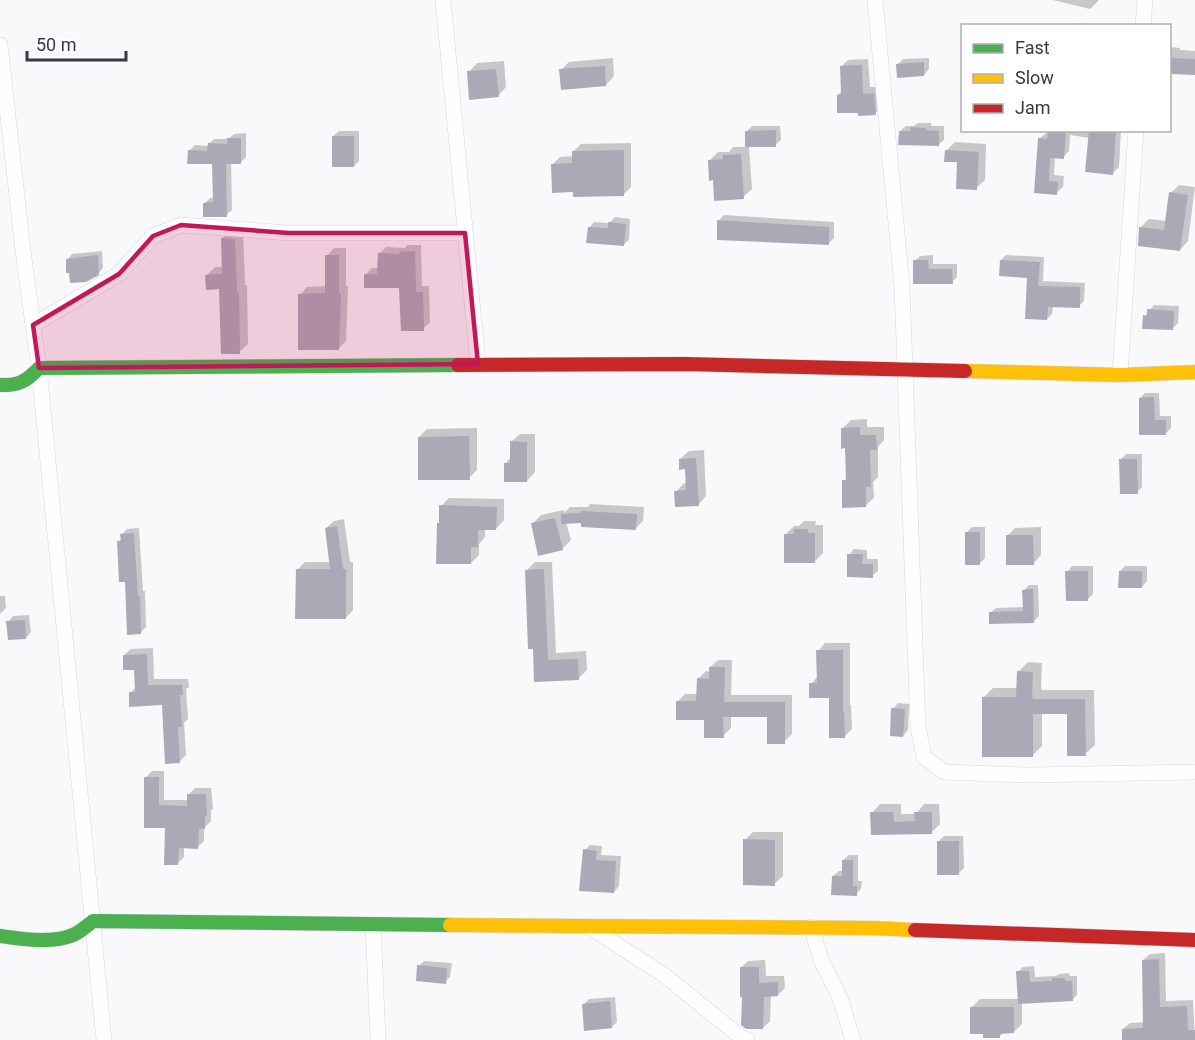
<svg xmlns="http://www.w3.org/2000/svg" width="1195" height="1040" font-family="Roboto,sans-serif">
	<rect width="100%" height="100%" fill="#f9f9fc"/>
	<!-- shadow -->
	<path fill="#0003" d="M1053,0H1099L1090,9Z
		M1079,23L1091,25V26H1077Z
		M1170,47L1180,48V50L1195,51V74L1170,73Z
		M613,58L614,76L606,85L561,70L569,62Z
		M929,58V69L924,75L898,64L903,59Z
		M868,59L870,87H881L883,106L875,113L859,111L838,95L842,91L841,67L848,60Z
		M504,61L506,87L498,96L469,72L477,63Z
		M918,123H931V126H944V140L938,145L900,131L906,126H914Z
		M752,126H780L781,140L775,145L749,146L752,189L743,197L714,179L709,161L718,152H729L733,147H747V131Z
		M1050,130H1121L1119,167L1113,173L1090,138L1070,135L1069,151L1063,157L1055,156L1054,175L1064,176L1063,187L1056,193L1035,191L1039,139L1046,133H1049Z
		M339,131H359V161L354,166L333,136Z
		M246,133V157L241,162H231L232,210L226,215L205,203L210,198H215L214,163L189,151L195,145L209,146V144L214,139H228L234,134Z
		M955,142L986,144L985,180L976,188L959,161L946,151Z
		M631,143V187L623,195L574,191L552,165L560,157L574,156V151L581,144Z
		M1179,185L1195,187L1188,241L1180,250L1141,227L1149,219L1167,221L1171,193Z
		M724,215L834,222V238L828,244L719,220Z
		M615,217L630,219L629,240L623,245L589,228L594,222L609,223Z
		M231,230L243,231L245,285H247L248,344L239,352L221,287L206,276L215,267H223L222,238Z
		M407,245H421L422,286H429L430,322L423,329L401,286L366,274L372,268H379V254L386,247L405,248Z
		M334,248H346V286H348L346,341L338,349L300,295L307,287L327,286V256Z
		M102,251L103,268L98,274L67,260L72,254Z
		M933,255V264H957V277L952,282L915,261L920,256Z
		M1006,255L1044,257L1043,281L1085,283L1084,301L1079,306L1053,305L1052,314L1047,319L1029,277L1001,260Z
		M1154,305L1179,306L1178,323L1172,329L1145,316Z
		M1145,393H1159L1160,416H1171V428L1166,433H1141L1140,398Z
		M867,419V427H884V440L878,447V477L873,482L874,498L865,506L844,481L847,477V447L843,428L851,420Z
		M477,428V470L469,478L419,437L427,429Z
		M520,434H535V472L527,481L505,464L511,457V442Z
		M704,450L706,496L698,505L676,492L684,483H688L687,468L680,459L689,451Z
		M1126,454H1142V487L1137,492L1121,459Z
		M449,498L504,499V520L496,529L485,528V537L479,544V555L471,563L438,524L440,522L441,506Z
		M590,504L644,507L643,521L636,528L583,522H566L571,540L562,549L532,524L541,515L564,510V513L570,507H588Z
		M344,519L350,562H353V610L346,618L297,570L305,562H331L326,528L334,521Z
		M804,521H816L815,525H823V553L814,562L786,534L794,526H799Z
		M972,527H985V558L979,564L967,532Z
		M1041,527V555L1033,564L1007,536L1015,528Z
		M139,528L143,591H145L146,627L141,632L127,580L118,542L122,538V534L127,529Z
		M854,549L867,550V559H878V571L872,576L849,555Z
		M535,562H552L556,653L586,651L587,670L579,678L536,680L527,570Z
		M1072,566H1093V594L1088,599L1067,572Z
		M1125,566H1147V581L1142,587L1120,571Z
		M1029,585H1038L1039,616L1034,621L990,613L996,608L1025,607L1024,590Z
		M0,596H5L6,608L0,614Z
		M29,615L31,632L26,638L8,622L13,616Z
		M825,643H850V705H851L852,729L844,737L830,697L811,684L818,676V651Z
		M153,648L154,679H188L189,687L186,689L188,719L184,723L186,755L179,762L163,704L130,693L136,687L135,668L124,655L131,649Z
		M718,660H732L731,695H792V734L784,742L768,715H731V728L723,736L706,718L677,702L685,694H698V679L706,671L710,672V667Z
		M1028,662L1042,663L1041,689H1042V690H1094L1095,745L1085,754L1068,713H1042V746L1032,756L984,697L993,688H1017L1018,672Z
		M898,703L909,704L908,730L903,736L893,709Z
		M152,771H164V800H189V794L195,788H211L213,809L211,810V821L204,828V841L198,847H184V857L177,864L166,827L146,777Z
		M880,804H901V814H916L924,804H939L940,824L932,832L872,833V813Z
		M753,832H783V876L774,884L745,840Z
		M944,836H963L964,868L959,873L938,842Z
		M590,845L602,846L601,855L621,856L619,886L614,892L585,850Z
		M849,855H858V881H862L861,889L856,894L833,876L839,871H843V860Z
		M1165,953L1166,1001L1193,1000L1195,1040H1123V1029L1130,1023L1145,1022L1143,960L1150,954Z
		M765,960L766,976H784L785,988L778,995H771L770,1021L763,1028L741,968L748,961Z
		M424,961L452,963L450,977L445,982L419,966Z
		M1034,966L1035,977L1056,976L1059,974L1069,973L1070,976H1077V995L1072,1000L1022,1002V1024L1014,1032H1004L999,1037L971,1008L980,999H1019L1018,972L1023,967Z
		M615,997L617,1022L612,1027L584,1004L589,999Z"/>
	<!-- building -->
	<path fill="#aaaab6" d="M1170,58L1195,59V75L1170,74Z
		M924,62V76L897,78L896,64Z
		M862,65L863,94L874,93L876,115L858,116V113H837V95L841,94L840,66Z
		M605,66L606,86L561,90L559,69Z
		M496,69L499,97L469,100L467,71Z
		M911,127L926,128V130L939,131V146L898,145L899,131H910Z
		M776,130V147H745V131Z
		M1048,130H1066L1064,159L1050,158L1049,181L1058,182L1057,195L1034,193L1038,138L1047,139Z
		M1089,130H1116L1113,175L1085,172Z
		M332,136H354V167H332Z
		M227,138H241V164H226L227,217H203V203L213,202L212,164H187L188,150L207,151L208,143L227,144Z
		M624,150V196L573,197V192L552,193L551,164L572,163V151Z
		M945,150L979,152L977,190L956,189L957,162H944Z
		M741,154L744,199L714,201L713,180L709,181L708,160L723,159V155Z
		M1169,192L1188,195L1180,251L1138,246L1139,227L1164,230Z
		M717,220L829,227V245L717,240Z
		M608,222L626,224L624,246L586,243L588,227L608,228Z
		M221,238L235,239L237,293H239L240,354H221L219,289L206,290L205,275L222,274Z
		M415,251L416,292H423L424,331H401L399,288H364V274H377L378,253L399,254V252Z
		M98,255L99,275L86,282L70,283L69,273H66V259Z
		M325,255H339V293H341L339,350H298V294L325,293Z
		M913,260H928L929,269H952L953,284H913Z
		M1000,260L1040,262L1038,286L1080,287V308L1048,307L1047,320L1025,319L1027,278L999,276Z
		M1147,309L1174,311L1173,330L1142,329L1143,315L1147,316Z
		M1154,397L1155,420H1166V435H1139V398Z
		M860,427V435H876L877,450H870L871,487H866V507L842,508V480H846L845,448L841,449V428Z
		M469,436L470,480H418V437Z
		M510,441L527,442V482H504V463H510Z
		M696,458L699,506L675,507L674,491L686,490L685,469L679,470V459Z
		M1119,459H1137L1138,494H1120Z
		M439,505L497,507L496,530H478V547H471V564H436L437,523H439Z
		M582,511L637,514L636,530L581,527V523L561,524V514L581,513Z
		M555,518L563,550L538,556L531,523Z
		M337,526L343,569H346V619H295L296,569H330L325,528Z
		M794,529H808V533H815V563H784V534H794Z
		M965,532H980V565H965Z
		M134,533L138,596H140L141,634L127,635L125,582H119L117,541H121L120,534Z
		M1006,535H1033L1034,565H1006Z
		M847,554H863L862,564H873V578L847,577Z
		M544,569L548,660L578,659L579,680L534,682L533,649H528L525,570Z
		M1065,571H1088V601H1066Z
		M1119,571H1142V588H1118Z
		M1033,589L1034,623L989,624V612L1023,611L1022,590Z
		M25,620L26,639L8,640L6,621Z
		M816,650H843V712H844L845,738H829V698H809V683H817Z
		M147,654L148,685H182L183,695H180L182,727H178L180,763L165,764L162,705L129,707V692H135L134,670H123V655Z
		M709,667H725L724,702H785V744H767V717H723L724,738H704V720H676V701H696L697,678L709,679Z
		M1017,671L1033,672L1032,697L1033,698V699H1085L1086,756H1067V714H1033V757H982V697H1016Z
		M891,708L905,709L903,737L890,736Z
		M144,777H159V805L187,806V794H206L207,816H205V829H199L198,849L179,848L178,865H164L165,828H144Z
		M870,812H893L894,822L915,821L914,812H932V834L871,835Z
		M743,839L775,840V886L743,885Z
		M937,841H959V875H937Z
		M583,849L597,851L596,860L616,861L614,893L579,891Z
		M842,860H853V886H857V896L831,895L832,876H842Z
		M1159,959L1160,1007L1187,1006L1188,1030H1195V1040H1122V1029L1143,1028L1142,960Z
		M417,965L447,968L446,984L416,981Z
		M740,967H759V983L778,982V996L764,997L763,1029H746L741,1025L742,997H740Z
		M1016,971H1029L1030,982L1052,981V978H1065V981H1072L1073,1001L1018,1004Z
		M610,1001L612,1028L584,1031L582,1004Z
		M970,1007H1014V1033L1000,1034V1038H983V1034H970Z"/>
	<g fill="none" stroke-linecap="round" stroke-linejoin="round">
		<defs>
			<path id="street" d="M443,0L478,364
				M875,0L902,287L918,727L924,757L944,772L1028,775L1195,772
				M1143,26L1145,0
				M0,45L24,259L39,368L104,1040
				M33,325L119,274L153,236L181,225L289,233H465
				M1120,375L1136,130
				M373,925L378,1040
				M588,926L664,975L742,1038L747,1040
				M811,927L822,962L840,998L853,1040"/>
			<path id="fast" d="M0,385C18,386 27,381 39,368L458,365
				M0,936C22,939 51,944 73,935C80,932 87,926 93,921L450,925"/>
			<path id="slow" d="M965,371L1120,375L1195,372
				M450,925L873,928L915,930"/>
			<path id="jam" d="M458,365L685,364L965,371
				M915,930L1195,940"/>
		</defs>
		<!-- street casing -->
		<use href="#street" stroke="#d6d6dd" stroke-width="16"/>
		<!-- fast casing -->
		<use href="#fast" stroke="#d6d6dd" stroke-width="15"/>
		<!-- slow casing -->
		<use href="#slow" stroke="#d6d6dd" stroke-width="15"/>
		<!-- jam casing -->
		<use href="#jam" stroke="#d6d6dd" stroke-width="15"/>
		<!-- street -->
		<use href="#street" stroke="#fefeff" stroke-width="15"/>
		<!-- fast -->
		<use href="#fast" stroke="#4caf50" stroke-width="14"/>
		<!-- slow -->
		<use href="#slow" stroke="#ffc107" stroke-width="14"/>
		<!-- jam -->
		<use href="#jam" stroke="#c62828" stroke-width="14"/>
	</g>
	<!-- marked area -->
	<path fill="#c2185b" fill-opacity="0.2" stroke="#c2185b" stroke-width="4.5" stroke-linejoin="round" d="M181,225L289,233H465L478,364L39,368L33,325L119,274L153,236Z"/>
	<!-- legend -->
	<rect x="961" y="24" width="210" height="108" fill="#ffffff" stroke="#afafb3" stroke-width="1.5"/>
	<rect x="973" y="44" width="30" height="9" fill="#4caf50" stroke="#afafb3" stroke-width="1.5"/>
	<text x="1015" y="54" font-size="18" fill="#373842">Fast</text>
	<rect x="973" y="74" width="30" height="9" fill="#ffc107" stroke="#afafb3" stroke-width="1.5"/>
	<text x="1015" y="84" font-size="18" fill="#373842">Slow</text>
	<rect x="973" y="104" width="30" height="9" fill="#c62828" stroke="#afafb3" stroke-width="1.5"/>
	<text x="1015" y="114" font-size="18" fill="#373842">Jam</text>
	<!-- scale -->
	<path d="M27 51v9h99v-9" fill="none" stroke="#373842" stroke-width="3"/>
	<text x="36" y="51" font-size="18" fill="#373842" stroke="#ffffff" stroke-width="4.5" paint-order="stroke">50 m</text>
</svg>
